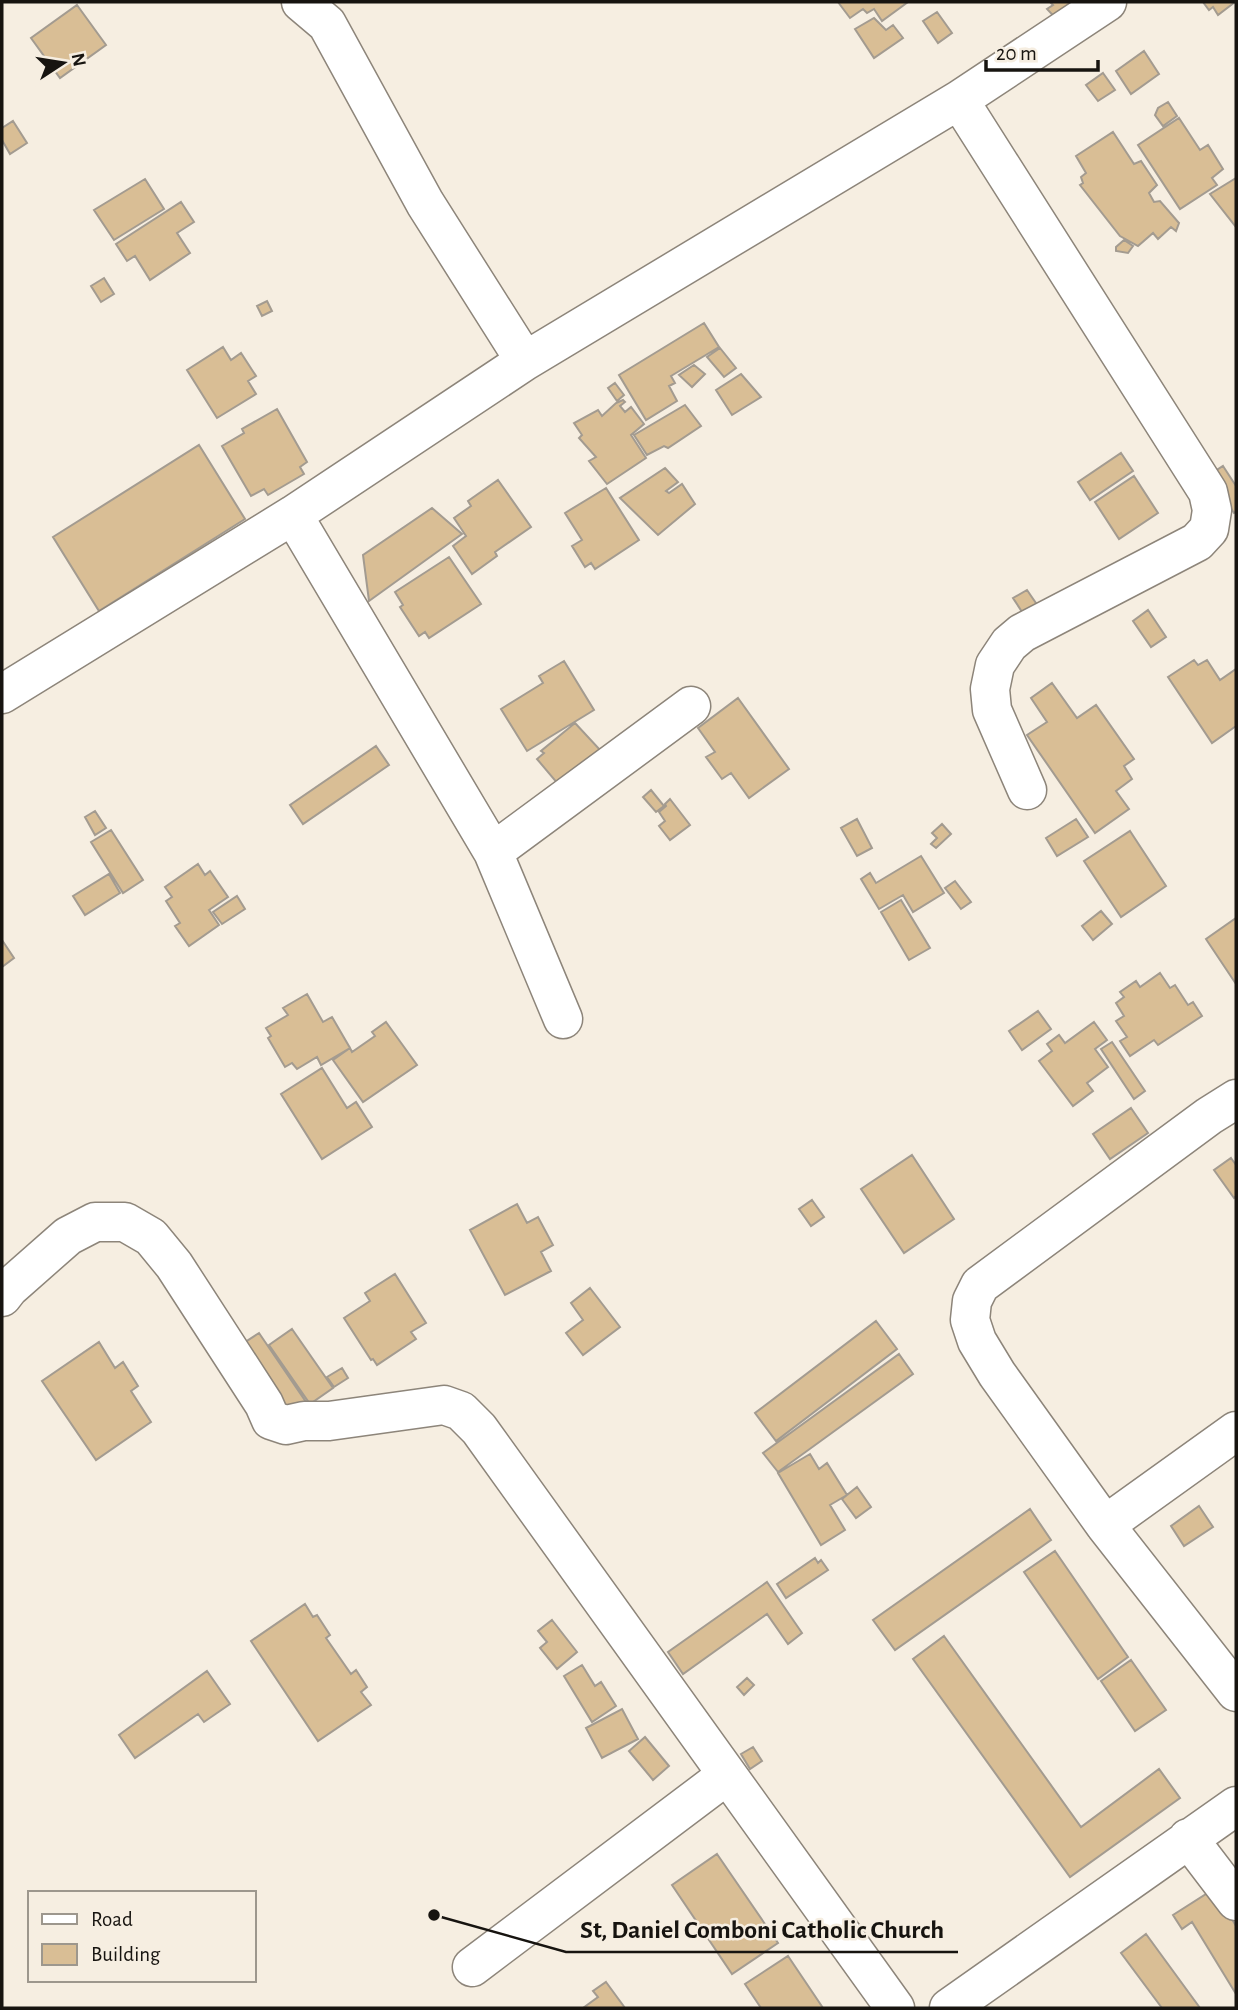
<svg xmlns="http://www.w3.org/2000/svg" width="1238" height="2010" font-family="'Alegreya Sans',sans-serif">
	<rect width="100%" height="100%" fill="#f6eee1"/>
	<!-- building -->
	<path fill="#d9be95" stroke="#a39b90" stroke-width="2" d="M838,2H908L882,21L874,9L867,13L863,9L850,18Z
		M1050,2H1078L1061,24L1047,9L1053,5Z
		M1203,2H1235L1218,15L1213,7L1209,10Z
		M77,5L106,45L60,78L31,38Z
		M937,12L952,33L938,43L923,21Z
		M874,18L886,30L893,25L903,38L874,58L855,29Z
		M1144,51L1159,74L1131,94L1116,71Z
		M1103,73L1115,90L1098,101L1086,85Z
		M1168,102L1177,116L1163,126L1155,115L1158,108Z
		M1179,118L1200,150L1208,145L1223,169L1212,178L1217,185L1180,209L1138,145Z
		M13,121L27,143L10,154L2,140V128Z
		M1113,132L1134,164L1141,161L1157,185L1149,193L1154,202L1160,201L1179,223L1176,231L1171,227L1158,239L1153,233L1138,246L1120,236L1080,185L1083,183L1081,177L1086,173L1076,156Z
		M1236,178V227L1210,194Z
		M145,179L164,209L114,240L94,210Z
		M181,202L194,222L177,233L190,253L150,280L135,256L127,261L116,244Z
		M1124,240L1133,246L1128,253L1116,251V247Z
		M104,278L114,294L101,302L91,286Z
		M267,301L272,311L262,316L257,306Z
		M704,323L719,347L671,376L675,383L669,386L677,401L646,420L619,375Z
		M223,347L231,360L241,353L256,376L248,381L256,394L217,418L187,370Z
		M720,348L736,368L724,377L707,357Z
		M694,365L705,374L692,387L679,375Z
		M741,374L761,397L732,415L716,390Z
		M615,383L624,395L617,401L608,388Z
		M623,400L625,402L620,406L625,412L631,407L644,424L631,435L646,458L607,484L589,461L596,457L579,438L582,435L574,423L598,410L602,416L616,403Z
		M685,405L701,426L668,448L664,446L647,455L634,435Z
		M277,409L307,462L300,467L304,474L268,495L264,489L251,496L222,446L244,433L242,429Z
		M199,445L245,519L99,611L53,537Z
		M1121,453L1133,471L1090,500L1078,482Z
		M1223,466L1236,486V512L1234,513L1209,475Z
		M665,468L678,482L666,491L669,493L682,484L695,504L658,535L620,498Z
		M1134,476L1158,513L1119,539L1095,502Z
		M498,480L531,527L495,552L497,556L472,574L453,546L466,536L454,518L471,506L468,501Z
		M606,488L639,540L595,569L591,563L585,567L572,546L582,540L565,513Z
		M432,508L462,534L369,601L363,555Z
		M449,557L481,604L429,638L425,632L419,636L400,607L403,605L395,592Z
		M1027,590L1040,609L1026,618L1013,598Z
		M1148,610L1166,637L1151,647L1133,621Z
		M1194,660L1198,665L1207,660L1220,680L1236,669V726L1212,743L1168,677Z
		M564,661L594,710L527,751L501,709L543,683L539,676Z
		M1052,683L1077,718L1096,705L1134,759L1124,766L1132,779L1116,791L1129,809L1095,833L1027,735L1047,722L1031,698Z
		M738,698L789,769L749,798L731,773L722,779L706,757L715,752L698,728Z
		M575,723L602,752L558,784L537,759L544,753L541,751Z
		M376,746L389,765L303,824L290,805Z
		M651,790L664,806L656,812L643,797Z
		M670,799L690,825L670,840L659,826L665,821L659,812L666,806L665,804Z
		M95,811L106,828L95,835L85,817Z
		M857,819L872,848L857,856L841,828Z
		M1076,819L1088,837L1057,856L1046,838Z
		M942,824L951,834L936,848L931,844L937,838L932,833Z
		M111,830L143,880L123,893L91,842Z
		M1130,831L1166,886L1121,917L1084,861Z
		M921,856L944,893L913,912L903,895L879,909L861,879L870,873L876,883Z
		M198,864L205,875L210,871L228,897L209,910L219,925L189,946L175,926L180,923L166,901L172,897L165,887Z
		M109,874L120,893L85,915L73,896Z
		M955,881L971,902L961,909L945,888Z
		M237,896L245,909L222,924L213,912Z
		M901,900L930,948L909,960L881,912Z
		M1101,911L1112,924L1093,940L1082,926Z
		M1236,918V984L1206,939Z
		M2,940L14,958L2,967Z
		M1160,973L1170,988L1175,985L1188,1005L1193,1002L1202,1016L1158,1045L1154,1040L1130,1056L1120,1041L1127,1037L1116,1021L1124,1016L1116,1003L1124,997L1120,992L1136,981L1140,987Z
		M307,994L323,1022L332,1017L350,1048L321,1065L317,1057L297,1069L292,1063L285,1067L268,1038L271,1036L266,1028L288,1015L283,1008Z
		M1038,1011L1051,1029L1022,1050L1009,1031Z
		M386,1022L417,1065L363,1102L333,1060L350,1048L352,1052L375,1036L372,1032Z
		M1094,1022L1107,1040L1095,1049L1108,1067L1087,1083L1093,1091L1073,1106L1039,1061L1052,1051L1047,1044L1059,1035L1065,1043Z
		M1112,1042L1145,1091L1134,1099L1101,1049Z
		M322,1068L347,1108L356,1102L372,1127L322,1159L281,1094Z
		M1131,1108L1148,1133L1110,1159L1093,1134Z
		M912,1155L954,1219L904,1253L861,1189Z
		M1231,1158L1236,1165V1196L1234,1198L1214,1170Z
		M812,1200L824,1217L811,1226L799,1209Z
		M517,1204L527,1223L538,1217L553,1245L541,1252L551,1271L505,1295L470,1230Z
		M395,1274L426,1323L411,1332L416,1339L377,1365L373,1359L371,1360L344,1318L370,1301L365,1293Z
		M590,1288L620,1327L583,1355L566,1333L583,1320L571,1303Z
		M876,1321L897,1349L776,1441L755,1413Z
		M292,1329L333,1388L310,1404L269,1345Z
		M259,1333L306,1402L284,1418L236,1348Z
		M99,1342L115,1368L123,1362L138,1386L131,1391L151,1422L96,1460L42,1381Z
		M899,1354L913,1374L778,1472L763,1453Z
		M342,1368L348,1378L334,1387L327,1377Z
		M810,1454L819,1469L827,1463L847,1495L830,1505L845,1530L821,1545L778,1473Z
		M857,1487L871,1507L856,1518L842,1499Z
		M1199,1506L1213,1527L1184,1546L1171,1526Z
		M1030,1509L1051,1540L895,1650L873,1620Z
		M1055,1551L1128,1657L1098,1679L1024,1572Z
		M815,1558L818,1563L821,1560L828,1570L786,1598L777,1584Z
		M767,1582L802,1633L788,1644L767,1614L683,1674L668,1652Z
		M305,1604L313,1617L317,1615L330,1635L326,1638L351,1674L356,1670L367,1687L361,1692L371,1705L318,1741L251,1641Z
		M552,1620L577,1652L557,1669L540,1648L547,1642L538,1631Z
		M944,1636L1081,1827L1159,1769L1180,1798L1070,1877L913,1659Z
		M1131,1660L1166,1710L1135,1731L1101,1681Z
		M582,1665L595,1686L601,1682L616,1706L592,1722L564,1676Z
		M207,1671L230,1704L204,1722L198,1714L135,1758L119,1735Z
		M747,1678L754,1685L744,1695L737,1687Z
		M622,1709L638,1739L602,1758L586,1728Z
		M645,1737L669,1766L653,1780L629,1751Z
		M753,1747L762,1761L750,1769L741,1754Z
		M717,1854L778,1943L732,1974L672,1885Z
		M1214,1889L1236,1926V1994L1192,1922L1182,1929L1173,1915Z
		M1146,1934L1200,2008H1162L1121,1953Z
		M788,1956L823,2008H761L745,1984Z
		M606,1982L625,2008H583L598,1997L593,1991Z"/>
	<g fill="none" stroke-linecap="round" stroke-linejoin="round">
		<defs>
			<path id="minor" d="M301,2L327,24L425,203L525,361
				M959,100L1208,492L1212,510L1209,529L1197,542L1022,633L1009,644L995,665L990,689L992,710L1027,790
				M293,515L493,852L563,1019
				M2,694L293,515L525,361L959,100L1107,2
				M493,852L691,706
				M1236,1099L1209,1116L980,1285L972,1301L970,1320L977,1341L997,1374L1105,1525L1236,1692
				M2,1297L9,1288L68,1236L95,1222H125L151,1237L174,1265L264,1404L271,1420L286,1425L304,1421H329L444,1405L461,1411L479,1429L895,2008
				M1105,1525L1236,1431
				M1188,1838L1236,1901
				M472,1967L727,1775
				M949,2008L1236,1806"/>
		</defs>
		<!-- minor casing -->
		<use href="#minor" stroke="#8d857a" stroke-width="41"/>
		<!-- minor -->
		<use href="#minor" stroke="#fff" stroke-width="38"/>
	</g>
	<!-- callouts -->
	<path fill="none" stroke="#171410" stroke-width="2.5" d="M434 1915L566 1952H958"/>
	<circle fill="#171410" stroke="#f6eee1" stroke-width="2.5" cx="434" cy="1915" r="7"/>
	<g font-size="26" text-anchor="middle" font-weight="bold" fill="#171410" stroke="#f6eee1" stroke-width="5" stroke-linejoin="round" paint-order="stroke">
		<text x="762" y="1938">St, Daniel Comboni Catholic Church</text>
	</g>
	<!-- border -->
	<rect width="1238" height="2010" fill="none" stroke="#171410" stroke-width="7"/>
	<!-- legend -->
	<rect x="28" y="1891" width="228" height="91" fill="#f6eee1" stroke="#9d978d" stroke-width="2"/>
	<rect x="42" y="1914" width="35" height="10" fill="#ffffff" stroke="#9d978d" stroke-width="2"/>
	<text x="91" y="1926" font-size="21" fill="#171410">Road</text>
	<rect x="42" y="1944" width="35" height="21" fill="#d9be95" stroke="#9d978d" stroke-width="2"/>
	<text x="91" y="1961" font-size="21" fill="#171410">Building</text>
	<!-- north arrow -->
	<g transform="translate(63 63) rotate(78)" stroke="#f6eee1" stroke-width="5" paint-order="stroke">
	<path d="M0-5L12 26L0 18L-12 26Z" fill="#171410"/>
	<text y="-10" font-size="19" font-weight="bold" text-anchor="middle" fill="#171410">N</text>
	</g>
	<!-- scale -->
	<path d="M986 60v10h112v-10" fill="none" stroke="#171410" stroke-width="3.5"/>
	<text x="996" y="60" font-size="21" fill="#171410" stroke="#f6eee1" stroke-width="5" paint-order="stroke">20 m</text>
</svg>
